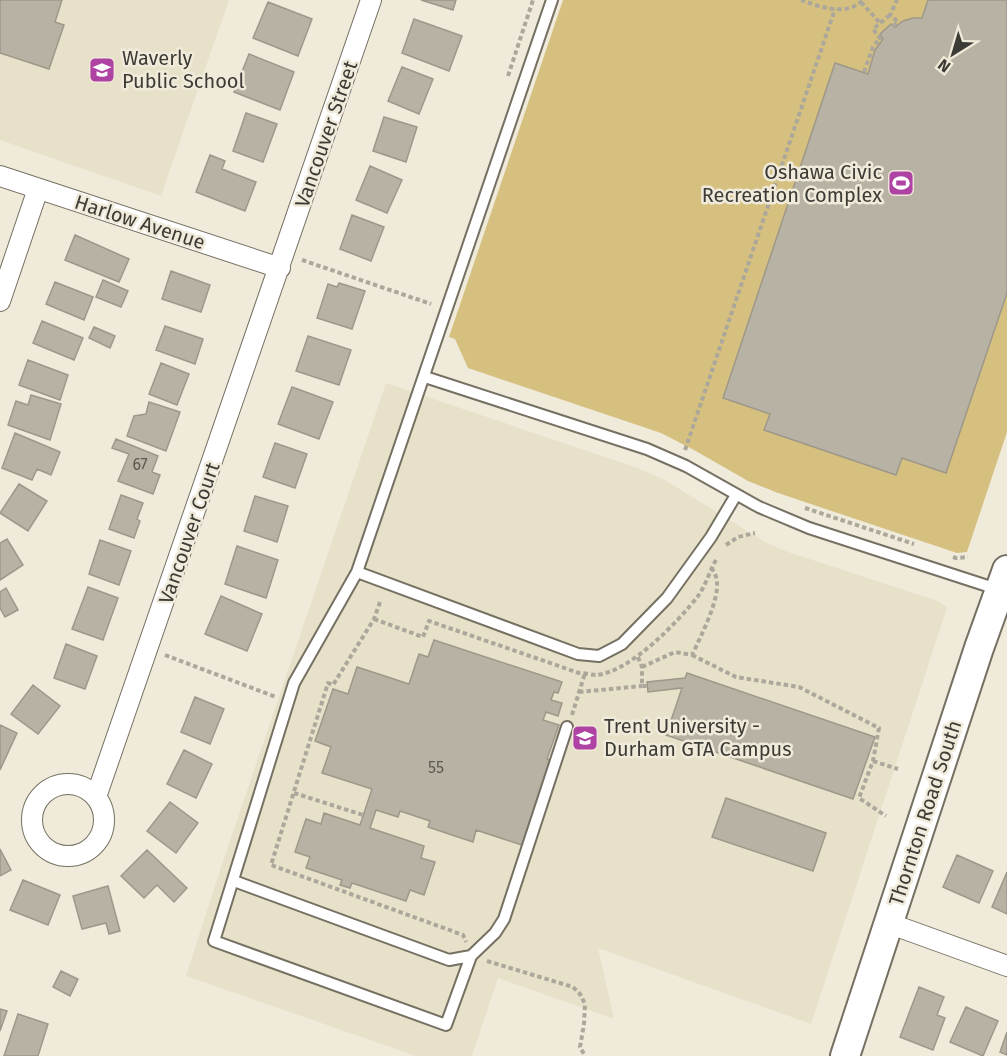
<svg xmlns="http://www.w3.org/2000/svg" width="1007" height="1056" font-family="'Fira Sans',sans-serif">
	<rect width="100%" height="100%" fill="#f0eada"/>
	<!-- built -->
	<path fill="#e8e1c9" d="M0,0H229L161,196L0,140Z
		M386,383L638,468L665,480L767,543L788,552L938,601L947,608L811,1024L598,948L614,1019L498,978L472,1056H416L186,976L221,867Z"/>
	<!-- green -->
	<path fill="#d5c07f" d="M563,0H1007V432L967,552L957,553L778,493L748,481L694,450L661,433L468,368L455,339L449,337Z"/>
	<!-- building -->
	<path fill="#b7b2a3" stroke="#9d9889" stroke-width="1.5" d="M0,0H62L55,22L64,25L49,69L0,53Z
		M421,0H456L453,10Z
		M928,0H1007V293L946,473L902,458L896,475L764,430L770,414L723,398L835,63L868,74L875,50L883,39L880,34L891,24L895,27L903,21L913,18H922Z
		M268,2L312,19L298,56L253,38Z
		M414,19L462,36L449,71L402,53Z
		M249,54L294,72L280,110L234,92Z
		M402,67L433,79L419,114L388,101Z
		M246,113L277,124L263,162L233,151Z
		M384,117L417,127L406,162L373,151Z
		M210,155L225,161L222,169L256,182L245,211L196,192Z
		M370,166L402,180L387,213L356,200Z
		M352,215L384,227L371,261L340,249Z
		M75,235L129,259L119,282L65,260Z
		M171,271L210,285L201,312L162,299Z
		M103,280L128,291L121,307L96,297Z
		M55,282L93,297L84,320L46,304Z
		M339,283L365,291L352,329L317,318L328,284L337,287Z
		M42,321L83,338L74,360L33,343Z
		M165,326L203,339L195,364L156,350Z
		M94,327L115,336L110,348L89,338Z
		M308,336L351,350L339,385L296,371Z
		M28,360L68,375L60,400L19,385Z
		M161,363L189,374L177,405L149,394Z
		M292,387L333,402L319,439L278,424Z
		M31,395L61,404L50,440L8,425L16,401L28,405Z
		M149,402L180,412L166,451L127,436L134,416L146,414Z
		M15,433L60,452L51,475L37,469L32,480L2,468Z
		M116,439L158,456L152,472L160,475L153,494L118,481L129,454L112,448Z
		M275,443L307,454L295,488L263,477Z
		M19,484L47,501L28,531L0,513Z
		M121,495L143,503L137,519L140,521L134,538L109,529Z
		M255,496L288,506L277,542L244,531Z
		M7,539L23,565L0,580V543Z
		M100,540L131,551L119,585L89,574Z
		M237,546L278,560L266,598L225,584Z
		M88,587L118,598L103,640L72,629Z
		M6,588L18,610L5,617L0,608V592Z
		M221,596L262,614L247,651L205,634Z
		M434,640L562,682L558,693L554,692L551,700L562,703L558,716L546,712L543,720L559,725L547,759L550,760L522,845L476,830L473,842L428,827L430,821L400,811L398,817L376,810L370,828L424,846L421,858L435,862L424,895L410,890L406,901L352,883L350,888L340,885L342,880L306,868L310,857L295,852L306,819L321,824L324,813L360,825L372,789L322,773L331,747L315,741L333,689L348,694L357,667L409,684L419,654L428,657Z
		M66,644L97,656L85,689L54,678Z
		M687,673L875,737L853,799L666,735L682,688L648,692L647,682L685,678Z
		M33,685L60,706L38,734L11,714Z
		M195,697L224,709L210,744L181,732Z
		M0,725L17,733L0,770Z
		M184,750L212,764L196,798L167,784Z
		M726,798L826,833L813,871L712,837Z
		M170,802L198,823L176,853L147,831Z
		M0,849L11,870L0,876Z
		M147,850L187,888L174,902L157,885L144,898L121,876Z
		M957,855L993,871L979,903L943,887Z
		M1007,872V914L992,907Z
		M23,880L60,895L48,925L10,910Z
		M108,886L120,931L109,934L106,923L82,929L73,896Z
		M61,971L78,979L70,996L53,987Z
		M919,987L944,997L937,1015L945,1018L933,1050L900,1037Z
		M966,1007L998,1021L983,1056L950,1042Z
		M0,1009L7,1011L0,1031Z
		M18,1014L48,1024L38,1056H4Z
		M1007,1032V1055L1000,1052Z"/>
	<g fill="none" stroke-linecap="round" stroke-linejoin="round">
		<defs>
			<path id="lane" d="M552,0L357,572L294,683L214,941L446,1025L471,956L495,933L504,919L567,727
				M425,377L647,449L686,466L759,507L809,528L1000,590
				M357,572L578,654L599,656L622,644L667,598L711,537L736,495
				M234,881L449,960L471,956"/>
			<path id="street" d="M0,176L280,268
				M0,301L38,189
				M32 820a36 36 0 1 1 72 0a36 36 0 1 1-72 0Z
				M96,797C190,532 281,266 371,0
				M888,923L1007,966"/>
			<path id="secondary" d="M845,1056L979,648L1007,570"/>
		</defs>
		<!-- lane casing -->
		<use href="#lane" stroke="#757062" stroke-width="14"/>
		<!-- street casing -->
		<use href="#street" stroke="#757062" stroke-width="22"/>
		<!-- secondary casing -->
		<use href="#secondary" stroke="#757062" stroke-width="32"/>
		<!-- path -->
		<path stroke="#aca79b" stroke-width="4" stroke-dasharray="4.5 3" stroke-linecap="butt" d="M801,0C820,7 846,17 863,0
			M861,2L880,23
			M893,26L898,22L890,15L897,0
			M881,37L880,38L873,29L890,15
			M864,72L873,47L880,38
			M508,76L533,0
			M302,260L431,304
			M685,450L835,9
			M805,508L914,544
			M726,545L738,537L755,533
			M953,557L956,558L968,557
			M380,602L374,619L333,685L328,683L271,865L463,935L466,942
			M374,619L423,637L429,621L579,673C585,673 592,675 597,675C631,671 678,622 698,596C706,585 710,570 717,558
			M165,655L276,697
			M692,655L736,677L799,687L879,728L873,761L859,798L886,816
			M638,657L642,667V686H647
			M642,667L675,652L692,655C700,638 719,601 717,582C717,577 714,573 712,568
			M579,692L642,686
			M572,715L585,673
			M873,761L898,769
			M294,793L363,815
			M487,961L573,987L580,994L585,1004L584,1024L580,1047L585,1056"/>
		<!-- lane -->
		<use href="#lane" stroke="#fff" stroke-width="10"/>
		<!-- street -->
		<use href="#street" stroke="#fff" stroke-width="20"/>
		<!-- secondary -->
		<use href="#secondary" stroke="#fff" stroke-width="28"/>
	</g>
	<!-- icons -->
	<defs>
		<symbol id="school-square" viewBox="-11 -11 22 22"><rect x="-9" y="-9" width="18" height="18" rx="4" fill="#ae43a4" stroke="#f0eada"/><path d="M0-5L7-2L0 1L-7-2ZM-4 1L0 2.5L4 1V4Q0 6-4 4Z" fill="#fff"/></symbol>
		<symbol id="stadium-square" viewBox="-11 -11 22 22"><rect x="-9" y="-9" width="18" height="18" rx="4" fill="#ae43a4" stroke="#f0eada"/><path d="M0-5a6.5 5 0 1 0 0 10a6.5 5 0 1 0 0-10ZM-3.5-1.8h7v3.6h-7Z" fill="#fff"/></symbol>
		<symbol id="university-square" viewBox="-11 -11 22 22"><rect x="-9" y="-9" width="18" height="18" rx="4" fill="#ae43a4" stroke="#f0eada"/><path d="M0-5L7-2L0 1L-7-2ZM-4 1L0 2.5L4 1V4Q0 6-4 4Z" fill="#fff"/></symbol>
	</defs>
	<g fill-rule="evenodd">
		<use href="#school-square" x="87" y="55" width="30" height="30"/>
		<use href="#stadium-square" x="886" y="168" width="30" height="30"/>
		<use href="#university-square" x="570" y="723" width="30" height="30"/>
	</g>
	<g text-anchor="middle" stroke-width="5" stroke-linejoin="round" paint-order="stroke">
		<!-- number labels -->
		<g font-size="16" fill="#5c5950">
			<text x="140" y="470">67</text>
			<text x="436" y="773">55</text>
		</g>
		<!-- poi labels -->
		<g font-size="20" fill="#3d3b35" stroke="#f0eada" text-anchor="start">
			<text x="122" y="65">Waverly<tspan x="122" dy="23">Public School</tspan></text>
			<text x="882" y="179" text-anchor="end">Oshawa Civic<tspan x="882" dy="23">Recreation Complex</tspan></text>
			<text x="604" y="733">Trent University -<tspan x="604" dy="23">Durham GTA Campus</tspan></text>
		</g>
		<!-- street labels -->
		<g font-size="20" fill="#3d3b35" stroke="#f0eada">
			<text transform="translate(326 134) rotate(-71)" y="7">Vancouver Street</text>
			<text transform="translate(140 222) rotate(18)" y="7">Harlow Avenue</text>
			<text transform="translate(189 533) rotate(-71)" y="7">Vancouver Court</text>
			<text transform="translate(925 813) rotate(-72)" y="7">Thornton Road South</text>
		</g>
	</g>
	<!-- north arrow -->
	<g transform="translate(953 54) rotate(217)" stroke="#f0eada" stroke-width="4.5" paint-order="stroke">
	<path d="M0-4.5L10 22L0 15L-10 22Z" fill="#3d3b35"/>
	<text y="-9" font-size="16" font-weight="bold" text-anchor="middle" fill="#3d3b35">N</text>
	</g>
</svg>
